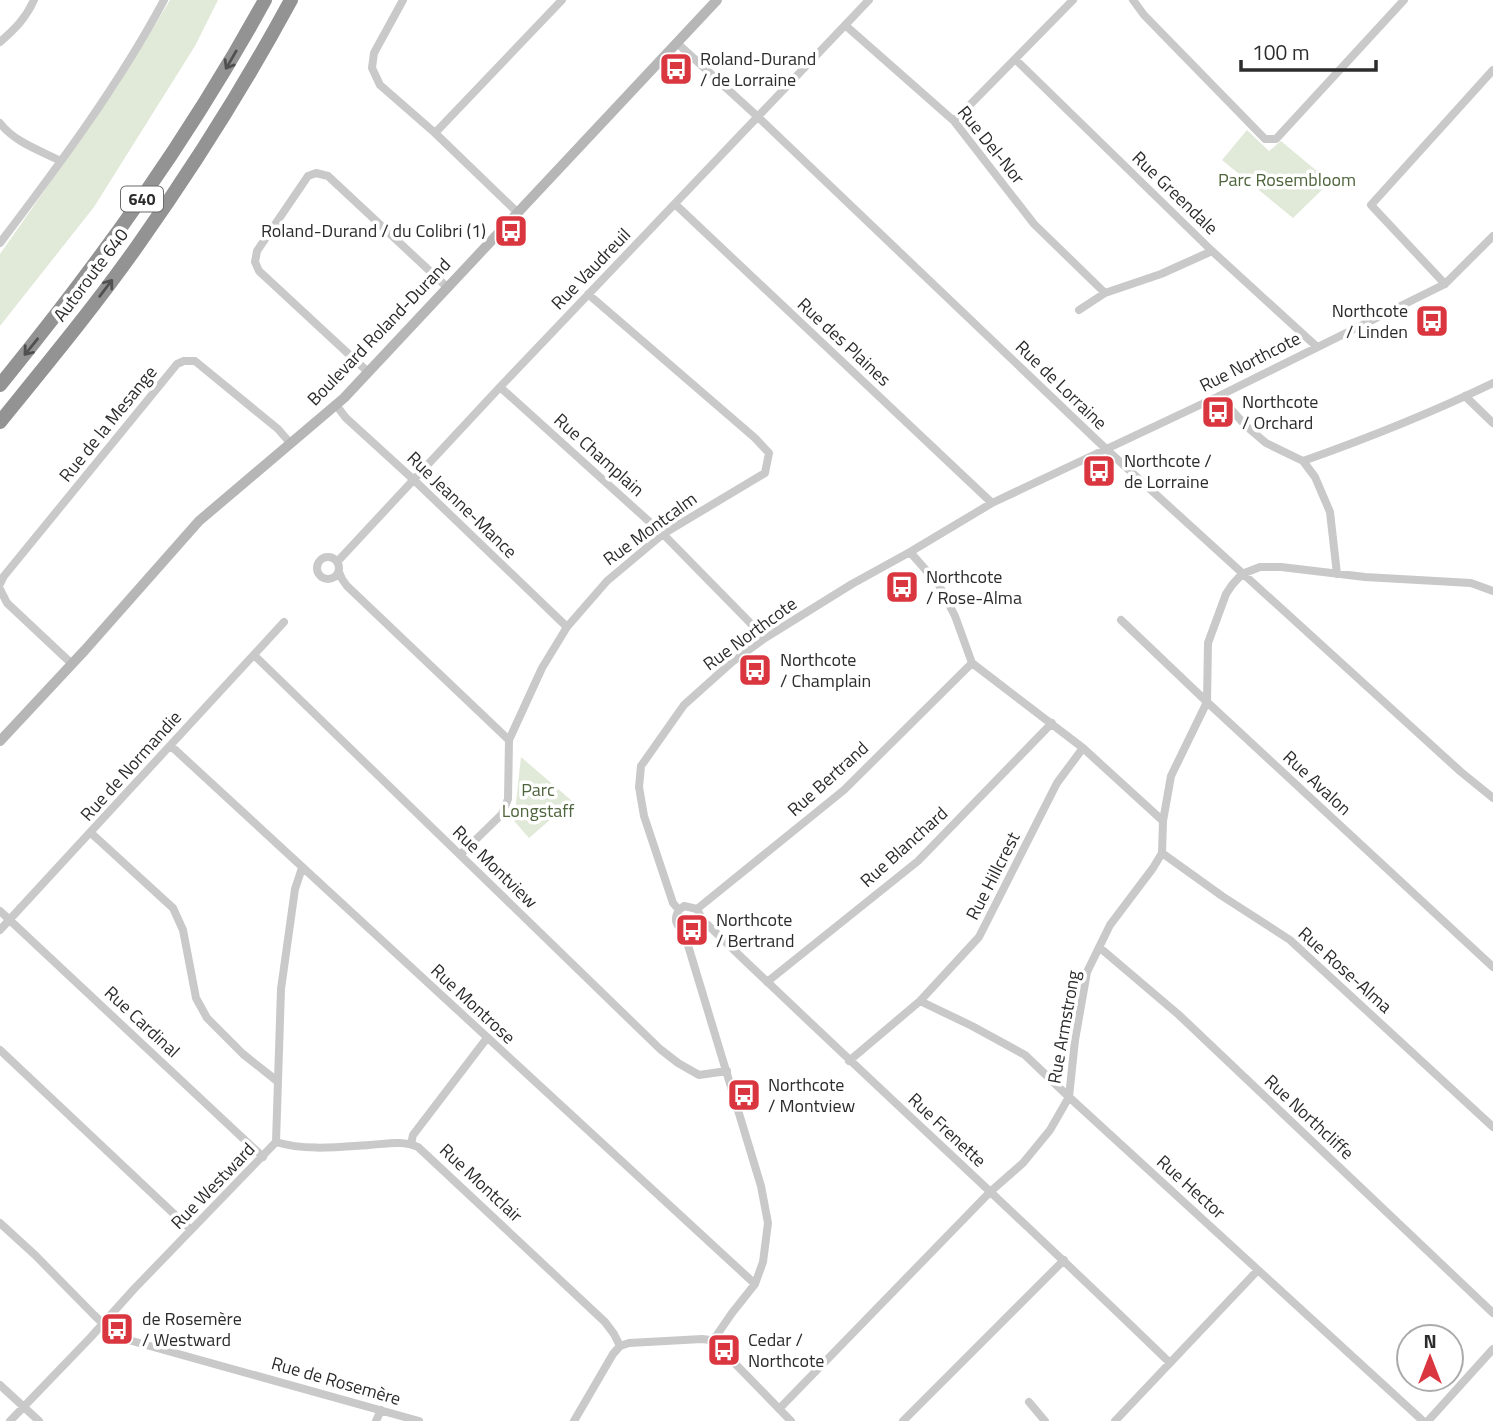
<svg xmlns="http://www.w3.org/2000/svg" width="1493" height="1421" font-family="'Titillium Web',sans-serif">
	<rect width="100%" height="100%" fill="#fff"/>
	<!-- green -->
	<path fill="#e1e9d9" d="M170,0H218L195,46L94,207L0,326V254L117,87Z
		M1247,130L1269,151L1281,141L1330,182L1293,218L1222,160Z
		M521,757L572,801L529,838L514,821Z"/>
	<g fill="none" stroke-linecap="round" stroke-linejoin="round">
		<!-- street -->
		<path stroke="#c9c9c9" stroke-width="8" d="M403,0L374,53L372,68L380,85L435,133L518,213
			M1133,0L1144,15L1265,139H1276L1404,0
			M845,25L954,121L1034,224L1105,293
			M0,42C15,29 26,18 34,0
			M677,43L758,117L1106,449L1461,772L1493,798
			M1015,59L1212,251L1316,346
			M954,121L1073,0
			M0,123C14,142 41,151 61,161
			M435,133L562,0
			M675,204L992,503
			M0,243C59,165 118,86 164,0
			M1445,284L1371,205L1493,70
			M1079,310L1105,293L1161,274L1212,251
			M368,372L259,271L255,262L257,251L308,176L316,173L328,176L448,288
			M500,387L663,534L765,638
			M1219,396L1246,426L1266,443L1303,461L1315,477L1330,512L1337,574
			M1465,396L1493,423
			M336,405L346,418L414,480L567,627
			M1303,461C1368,438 1431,413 1493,383
			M910,552L939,585L955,616L972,663L1083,748L1163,821
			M317 568a11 11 0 1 1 22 0a11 11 0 1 1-22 0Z
			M337,562L500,387L869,0
			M339,572L342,579L347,586L509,740
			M0,584L4,576L177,364L184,361H195L278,429L291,444
			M0,589L7,603L72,664
			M1121,620L1207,702L1493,967
			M254,655L660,1049L678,1063L699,1075L727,1071
			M171,746L755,1284
			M91,833L173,908L183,930L196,998L207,1018L243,1054L277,1081
			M1162,853L1222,896L1290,940L1493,1127
			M460,855L502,814L508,799L509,740L542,668L567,627L607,581L663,534L765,473L769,453L755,438L588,294
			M697,909L701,917V922L708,925C861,1073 1018,1215 1170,1363
			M697,909L844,790L972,663
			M679,910L673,903L644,816L639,787L641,766L684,705L732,662L765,638L852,584L910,552L992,503L1219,396L1445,284L1493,236
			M679,910C673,920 676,927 687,932
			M679,910L684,906L697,909
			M0,911L263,1157
			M0,930L284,622
			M687,932V942L761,1186L768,1223L763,1262L755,1284L732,1313L712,1342
			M1099,947L1179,1015L1493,1313
			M767,982L918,861L1052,723
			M920,1001L972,1026L1025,1055L1069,1097L1423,1421
			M0,1050L191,1230
			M849,1061L920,1001L979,937L1057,783L1083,748
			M276,1142C305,1151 339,1147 369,1145C385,1144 403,1140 418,1147L605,1322L614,1334L620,1346
			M411,1144L413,1135L487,1038
			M0,1223L35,1255L94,1315L110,1330L125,1339L157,1348L419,1421
			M0,1385L39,1421
			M1029,1402L1045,1421
			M779,1409L990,1192L1023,1163L1050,1130L1069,1097L1075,1040L1087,972L1110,925L1153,868L1162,853L1163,821L1171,776L1207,702L1208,643L1226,594L1232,585L1242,574L1260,567H1281L1365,577L1471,583L1493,591
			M10,1421L90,1338L134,1289L276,1142L281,989L295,889L302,868
			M376,1421L381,1410
			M574,1421L613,1354L620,1346L629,1343L702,1339L710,1340L715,1343L791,1421
			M903,1421L1064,1260
			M1115,1421L1258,1270
			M1428,1421L1493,1349"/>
		<!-- secondary -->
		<path stroke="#b6b6b6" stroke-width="10" d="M0,741L85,650L199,521L344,398L717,0"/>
		<!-- highway -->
		<path stroke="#939393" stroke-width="14" d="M0,385C100,262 188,140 265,0
			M0,422C47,364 95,306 138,245C194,166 245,85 291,0"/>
	</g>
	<!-- one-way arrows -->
	<defs><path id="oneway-shaft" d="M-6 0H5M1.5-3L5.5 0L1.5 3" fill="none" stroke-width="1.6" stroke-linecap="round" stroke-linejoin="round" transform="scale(1.75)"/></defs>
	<g stroke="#505050">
		<use href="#oneway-shaft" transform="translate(231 60) rotate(120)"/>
		<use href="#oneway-shaft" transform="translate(106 288) rotate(-53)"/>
		<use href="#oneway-shaft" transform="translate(31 347) rotate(129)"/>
	</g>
	<!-- icons -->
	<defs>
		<symbol id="bus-square" viewBox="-11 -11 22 22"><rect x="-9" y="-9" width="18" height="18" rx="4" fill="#da363f" stroke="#fff"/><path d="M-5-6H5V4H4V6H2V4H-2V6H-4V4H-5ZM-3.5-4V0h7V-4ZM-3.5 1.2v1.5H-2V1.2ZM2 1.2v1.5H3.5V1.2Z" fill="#fff"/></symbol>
	</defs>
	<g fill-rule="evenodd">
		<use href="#bus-square" x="657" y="50" width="38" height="38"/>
		<use href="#bus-square" x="492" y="212" width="38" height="38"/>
		<use href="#bus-square" x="1413" y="302" width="38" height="38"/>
		<use href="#bus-square" x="1199" y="393" width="38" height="38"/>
		<use href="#bus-square" x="1080" y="452" width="38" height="38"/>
		<use href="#bus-square" x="883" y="568" width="38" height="38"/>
		<use href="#bus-square" x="736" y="651" width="38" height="38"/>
		<use href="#bus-square" x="673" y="911" width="38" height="38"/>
		<use href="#bus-square" x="725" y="1076" width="38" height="38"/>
		<use href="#bus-square" x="98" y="1310" width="38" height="38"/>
		<use href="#bus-square" x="705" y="1331" width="38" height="38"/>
	</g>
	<g text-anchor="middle" stroke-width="7" stroke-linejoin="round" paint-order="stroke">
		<!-- shield labels -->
		<rect fill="#fff" stroke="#6b6b6b" stroke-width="2" x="121" y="186.5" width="42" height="25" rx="5"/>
		<g font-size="16" font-weight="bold" fill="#2c2c2c">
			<text x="142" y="205">640</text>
		</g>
		<!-- poi labels -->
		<g font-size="18" fill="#2c2c2c" stroke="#fff" text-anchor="start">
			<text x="700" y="65">Roland-Durand<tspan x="700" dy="21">/ de Lorraine</tspan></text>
			<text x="486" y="237" text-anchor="end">Roland-Durand / du Colibri (1)</text>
			<text x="1408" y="317" text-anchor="end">Northcote<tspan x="1408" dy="21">/ Linden</tspan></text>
			<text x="1242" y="408">Northcote<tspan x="1242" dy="21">/ Orchard</tspan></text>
			<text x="1124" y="467">Northcote /<tspan x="1124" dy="21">de Lorraine</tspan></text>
			<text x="926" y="583">Northcote<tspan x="926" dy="21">/ Rose-Alma</tspan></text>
			<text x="780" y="666">Northcote<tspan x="780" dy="21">/ Champlain</tspan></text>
			<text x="716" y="926">Northcote<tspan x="716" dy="21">/ Bertrand</tspan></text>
			<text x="768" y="1091">Northcote<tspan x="768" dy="21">/ Montview</tspan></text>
			<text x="142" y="1325">de Rosemère<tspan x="142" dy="21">/ Westward</tspan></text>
			<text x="748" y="1346">Cedar /<tspan x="748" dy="21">Northcote</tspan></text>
		</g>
		<!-- street labels -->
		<g font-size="18" fill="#2c2c2c" stroke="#fff">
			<text transform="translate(991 145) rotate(51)" y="6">Rue Del-Nor</text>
			<text transform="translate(1175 193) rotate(44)" y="6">Rue Greendale</text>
			<text transform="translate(591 269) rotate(-46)" y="6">Rue Vaudreuil</text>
			<text transform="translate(91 275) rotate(-53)" y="6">Autoroute 640</text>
			<text transform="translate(379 332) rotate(-46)" y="6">Boulevard Roland-Durand</text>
			<text transform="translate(844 342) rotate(43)" y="6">Rue des Plaines</text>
			<text transform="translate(1250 362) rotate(-27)" y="6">Rue Northcote</text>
			<text transform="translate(1061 385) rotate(44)" y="6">Rue de Lorraine</text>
			<text transform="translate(108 424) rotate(-51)" y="6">Rue de la Mesange</text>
			<text transform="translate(599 455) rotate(42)" y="6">Rue Champlain</text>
			<text transform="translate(462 505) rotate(44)" y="6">Rue Jeanne-Mance</text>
			<text transform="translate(650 529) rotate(-36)" y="6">Rue Montcalm</text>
			<text transform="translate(750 634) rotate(-36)" y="6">Rue Northcote</text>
			<text transform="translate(131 766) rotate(-48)" y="6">Rue de Normandie</text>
			<text transform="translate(828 779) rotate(-42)" y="6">Rue Bertrand</text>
			<text transform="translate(1317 783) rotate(43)" y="6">Rue Avalon</text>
			<text transform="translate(904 847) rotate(-42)" y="6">Rue Blanchard</text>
			<text transform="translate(495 867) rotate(44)" y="6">Rue Montview</text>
			<text transform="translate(993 876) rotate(-63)" y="6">Rue Hillcrest</text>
			<text transform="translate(1345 970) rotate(42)" y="6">Rue Rose-Alma</text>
			<text transform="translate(473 1004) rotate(43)" y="6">Rue Montrose</text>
			<text transform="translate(142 1022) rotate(43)" y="6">Rue Cardinal</text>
			<text transform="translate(1064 1027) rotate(-80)" y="6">Rue Armstrong</text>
			<text transform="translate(1309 1117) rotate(43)" y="6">Rue Northcliffe</text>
			<text transform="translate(947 1130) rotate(43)" y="6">Rue Frenette</text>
			<text transform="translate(481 1183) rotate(43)" y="6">Rue Montclair</text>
			<text transform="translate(213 1186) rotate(-46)" y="6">Rue Westward</text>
			<text transform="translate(1191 1187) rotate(42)" y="6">Rue Hector</text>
			<text transform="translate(336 1381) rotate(16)" y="6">Rue de Rosemère</text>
		</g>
		<!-- park labels -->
		<g font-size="18" fill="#4e643c" stroke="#fff">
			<text x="1287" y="186">Parc Rosembloom</text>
			<text x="538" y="796">Parc<tspan x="538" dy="21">Longstaff</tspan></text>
		</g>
	</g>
	<!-- north arrow -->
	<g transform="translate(1430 1358)"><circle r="33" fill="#ffffff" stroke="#ababab" stroke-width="2"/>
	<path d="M0-5L12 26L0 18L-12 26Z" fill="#da363f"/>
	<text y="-10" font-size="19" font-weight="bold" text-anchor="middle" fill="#2c2c2c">N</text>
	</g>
	<!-- scale -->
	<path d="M1241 60v10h135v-10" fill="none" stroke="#2c2c2c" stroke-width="3.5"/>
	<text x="1252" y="60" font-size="21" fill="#2c2c2c" stroke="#ffffff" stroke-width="5" paint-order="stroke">100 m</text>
</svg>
